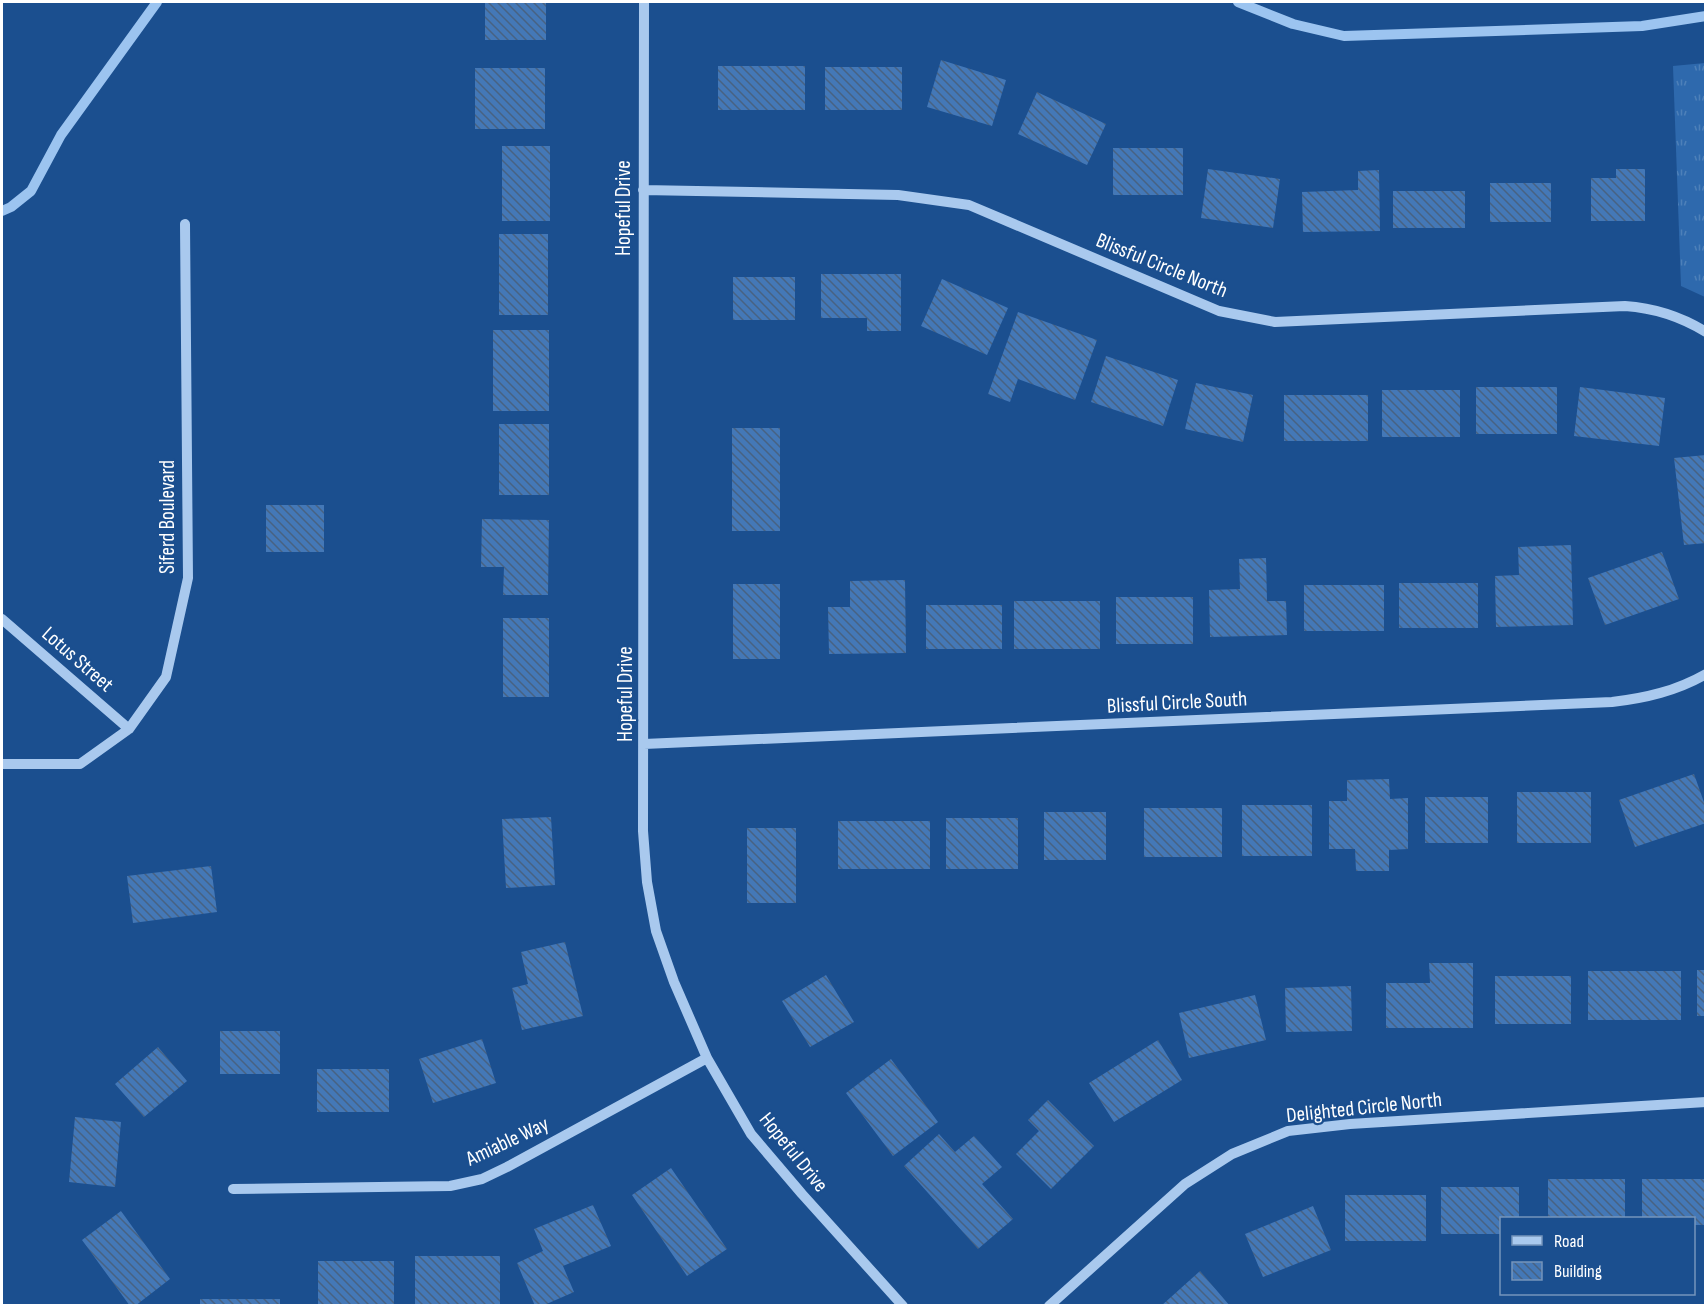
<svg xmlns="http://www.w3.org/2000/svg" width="1707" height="1307" font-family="'Sofia Sans Condensed',sans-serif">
	<defs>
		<pattern id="grass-tufts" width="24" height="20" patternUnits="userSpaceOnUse" patternTransform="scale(1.5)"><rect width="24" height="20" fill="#2e69ad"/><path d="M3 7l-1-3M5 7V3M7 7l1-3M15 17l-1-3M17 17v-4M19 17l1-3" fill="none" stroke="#4d80b9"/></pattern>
		<pattern id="building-back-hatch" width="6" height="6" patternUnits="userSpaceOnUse" patternTransform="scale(1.5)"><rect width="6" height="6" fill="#4478b7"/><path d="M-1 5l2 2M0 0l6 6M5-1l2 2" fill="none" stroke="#486282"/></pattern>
	</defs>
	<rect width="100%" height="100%" fill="#1b4f8f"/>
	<!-- grass -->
	<path fill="url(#grass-tufts)" d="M1705,63H1706L1705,297L1681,286L1673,66Z"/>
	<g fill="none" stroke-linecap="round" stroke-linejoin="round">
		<!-- stream -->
		<path stroke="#9cc4f0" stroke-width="10" d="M1238,2L1293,24L1344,36L1642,26L1706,16
			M2,211L11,207L31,191L61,135L157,2"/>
	</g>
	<!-- building -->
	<path fill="url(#building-back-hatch)" d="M485,2H546V40H485Z
		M941,60L1006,80L992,126L927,107Z
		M718,66H805V110H718Z
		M825,67H902V110H825Z
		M475,68H545V129H475Z
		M1037,92L1106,124L1087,165L1018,134Z
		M502,146H550V221H502Z
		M1113,148H1183V195H1113Z
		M1208,169L1280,179L1273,228L1201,218Z
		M1616,169H1645V221H1591V178H1616Z
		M1379,170L1380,231L1303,232L1302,192L1358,190V171Z
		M1490,183H1551V222H1490Z
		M1393,191H1465V228H1393Z
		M499,234H548V315H499Z
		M821,274H901V331H867V318H821Z
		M733,277H795V320H733Z
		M942,279L1008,308L987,355L921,326Z
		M1018,312L1097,340L1075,400L1018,379L1010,402L988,394Z
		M493,330H549V411H493Z
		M1106,356L1178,380L1163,426L1091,402Z
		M1196,383L1253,395L1243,442L1185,429Z
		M1476,387H1557V434H1476Z
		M1580,387L1665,398L1659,446L1574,436Z
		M1382,390H1460V437H1382Z
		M1284,395H1368V441H1284Z
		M499,424H549V495H499Z
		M732,428H780V531H732Z
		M1706,455V543L1684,545L1674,458Z
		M266,505H324V552H266Z
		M482,519L549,520L548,595H503L504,567H481Z
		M1571,545L1573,625L1496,627L1495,576L1519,575L1518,547Z
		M1662,552L1679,599L1605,625L1588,578Z
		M1266,558L1267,601H1286L1287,635L1210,637L1209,590L1240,589L1239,559Z
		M905,580L906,653L829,654L828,607H850V581Z
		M1399,583H1478V628H1399Z
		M733,584H780V659H733Z
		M1304,585H1384V631H1304Z
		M1116,597H1193V644H1116Z
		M1014,601H1100V649H1014Z
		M926,605H1002V649H926Z
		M503,618H549V697H503Z
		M1694,774L1706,808V823L1635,847L1619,800Z
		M1389,779L1390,799L1408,798V849L1389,850V871H1356L1355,849H1329V801H1347V780Z
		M1517,792H1591V843H1517Z
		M1425,797H1488V843H1425Z
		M1242,805H1312V856H1242Z
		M1144,808H1222V857H1144Z
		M1044,812H1106V860H1044Z
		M551,817L555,885L506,888L502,819Z
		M946,818H1018V869H946Z
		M838,821H930V869H838Z
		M747,828H796V903H747Z
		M211,866L217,912L133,923L127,876Z
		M565,942L583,1016L522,1030L512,988L528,984L521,952Z
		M1429,963H1473V1028H1386V983H1430Z
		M1697,970H1706V1016H1697Z
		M1588,971H1681V1020H1588Z
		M826,975L854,1022L810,1047L782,1001Z
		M1495,976H1571V1024H1495Z
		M1351,986L1352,1031L1286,1032L1285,988Z
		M1255,995L1266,1040L1189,1058L1179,1013Z
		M220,1031H280V1074H220Z
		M482,1039L496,1083L433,1103L419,1059Z
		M1158,1040L1182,1080L1114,1122L1089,1083Z
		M158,1047L187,1081L144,1117L115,1084Z
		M891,1059L938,1122L893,1156L846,1093Z
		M317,1069H389V1112H317Z
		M1048,1100L1094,1146L1051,1189L1016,1154L1039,1131L1028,1120Z
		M75,1117L121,1122L115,1187L69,1182Z
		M939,1134L955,1152L974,1136L1002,1167L982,1184L1013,1219L978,1249L904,1166Z
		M671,1168L727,1249L687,1276L632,1195Z
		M1548,1179H1625V1218H1548Z
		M1642,1179H1706V1225H1694V1218H1642Z
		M1441,1187H1519V1218H1502V1234H1441Z
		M1345,1195H1426V1241H1345Z
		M593,1205L611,1246L563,1266L574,1292L542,1306H535L517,1263L543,1251L534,1229Z
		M1313,1206L1331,1250L1263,1277L1245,1234Z
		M121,1211L170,1279L135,1306H130L82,1240Z
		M415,1256H500V1304H415Z
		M318,1261H394V1306H318Z
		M1200,1271L1230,1306H1161Z
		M200,1299H280V1306H200Z"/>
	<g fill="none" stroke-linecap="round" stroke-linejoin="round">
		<!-- minor -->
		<path stroke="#a9c9ee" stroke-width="10" d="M644,2L643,831L647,882L656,931L674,982L707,1058L751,1134L802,1194L903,1306
			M643,190L898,195L969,205L1219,311L1275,322L1625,306C1655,308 1680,316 1706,332
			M2,619L129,729
			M644,744L1612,702C1646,698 1676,691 1706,674
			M2,764H80L129,729L166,677L188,578L185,224
			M233,1189L450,1186L482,1179L507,1167L707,1058
			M1049,1306L1185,1184L1232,1154L1288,1131L1350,1124L1706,1102"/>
	</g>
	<g text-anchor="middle" stroke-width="4.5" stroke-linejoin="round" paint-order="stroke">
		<!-- street labels -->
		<g font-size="21" fill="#fff" stroke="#1b4f8f">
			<text transform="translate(623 208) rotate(-90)" y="7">Hopeful Drive</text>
			<text transform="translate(1162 265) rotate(22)" y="7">Blissful Circle North</text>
			<text transform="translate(167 517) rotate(-90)" y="7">Siferd Boulevard</text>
			<text transform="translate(78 659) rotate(41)" y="7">Lotus Street</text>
			<text transform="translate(625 694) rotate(-90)" y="7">Hopeful Drive</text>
			<text transform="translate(1177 702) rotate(-3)" y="7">Blissful Circle South</text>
			<text transform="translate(1364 1107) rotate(-6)" y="7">Delighted Circle North</text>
			<text transform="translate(507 1141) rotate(-25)" y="7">Amiable Way</text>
			<text transform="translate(794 1152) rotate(51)" y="7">Hopeful Drive</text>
		</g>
	</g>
	<!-- border -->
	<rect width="1707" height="1307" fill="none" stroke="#ffffff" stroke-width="6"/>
	<!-- legend -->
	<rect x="1500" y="1217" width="195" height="78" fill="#1b4f8f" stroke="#7695bc" stroke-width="1.5"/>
	<rect x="1512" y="1236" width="30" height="9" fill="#a9c9ee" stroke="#7695bc" stroke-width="1.5"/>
	<text x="1554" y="1247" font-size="18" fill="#ffffff">Road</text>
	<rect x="1512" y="1262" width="30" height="18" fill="url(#building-back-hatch)" stroke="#7695bc" stroke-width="1.5"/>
	<text x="1554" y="1277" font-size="18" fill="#ffffff">Building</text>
</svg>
